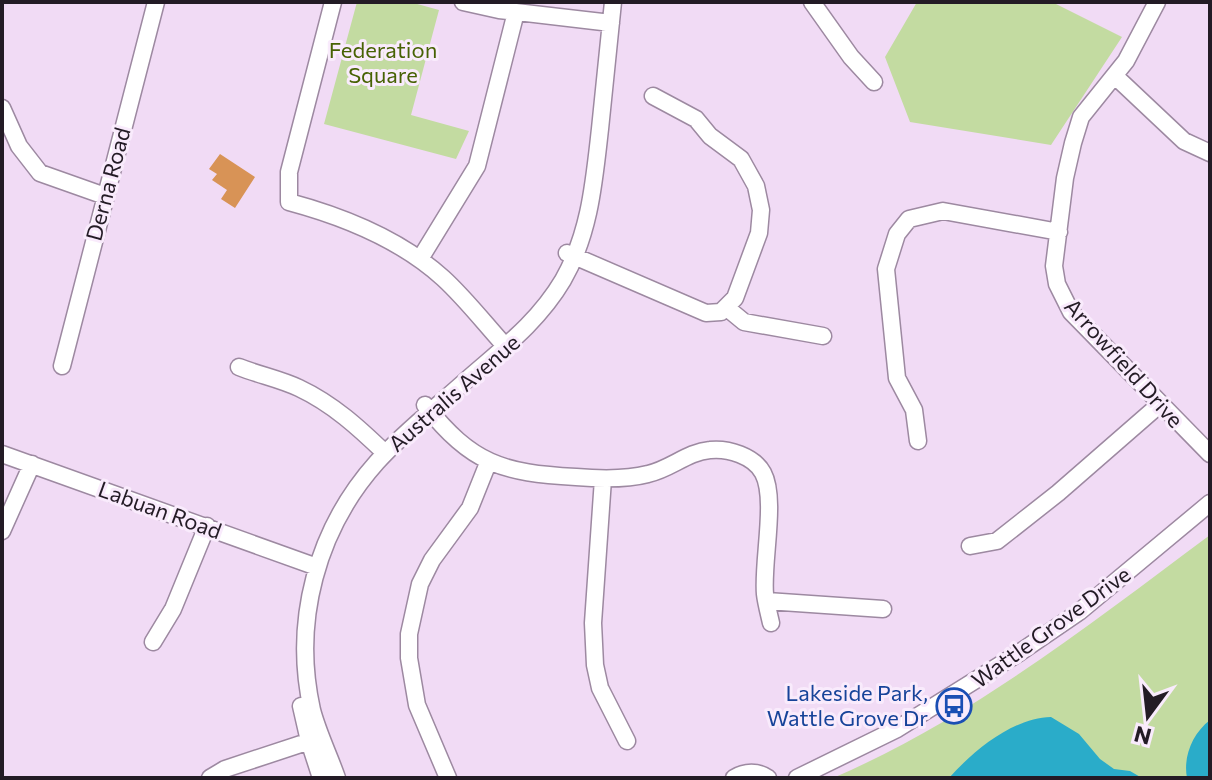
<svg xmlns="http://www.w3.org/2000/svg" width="1212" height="780" font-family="Commissioner,sans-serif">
	<rect width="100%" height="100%" fill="#f1dbf5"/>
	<!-- green -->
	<path fill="#c3dba1" d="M357,2H410L439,10L411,115L469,131L456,159L324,124Z
		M917,2H1052L1122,37L1051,145L910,122L885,57Z
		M1210,535V778H833C970,719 1090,624 1210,535Z"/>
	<!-- water -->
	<path fill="#2aacc9" d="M1051,717L1079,734L1100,759L1114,769L1130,771L1142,778H949C974,750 1013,718 1051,717Z
		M1210,720V778H1187C1183,757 1192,734 1210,720Z"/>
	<!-- building -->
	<path fill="#d89356" d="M220,154L255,177L235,208L221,199L227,190L212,180L217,174L209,169Z"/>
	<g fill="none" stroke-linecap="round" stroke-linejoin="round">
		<defs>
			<path id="minor" d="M333,2L289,172V202C345,217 400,239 443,278C466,299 485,324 506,347
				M463,2L499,10L611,23
				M812,2L851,57L874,82
				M1157,2L1126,61L1081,117L1073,143L1065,178L1054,266L1057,284L1071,312L1210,454
				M1116,77L1184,141L1210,153
				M2,108L19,146L40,173L105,196
				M567,253L706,313L721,312L735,298L759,233L761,210L756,186L741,159L710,136L696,119L653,96
				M420,259L477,166L516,12
				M727,308L744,322L823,336
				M62,366L156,2
				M239,367C259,375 280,379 299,388C333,404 359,428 385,453
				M425,405C472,464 502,473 576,477C600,479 625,480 648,474C671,469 687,452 710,450C728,448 754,456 763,473C777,499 762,562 765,594C766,603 769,614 771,623
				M918,441L914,410L897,378L886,269L897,234L909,219L943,211L1059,232
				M2,454L317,567
				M603,479L593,623L595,665L600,688L627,741
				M2,531L32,464
				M970,546L997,541L1058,493L1159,405
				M767,601L883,609
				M153,642L173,609L207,526
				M301,706L309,741L321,778
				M210,778L225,769L316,739
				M337,778C329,755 318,733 312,710C292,621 317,529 377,462C403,433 434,409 462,384C499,351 537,324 563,280C590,233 594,182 600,129C604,86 609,44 613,2
				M448,778L417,705L409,658V634L420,584L432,560L470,508L488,463
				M734,778C745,771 758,771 768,778
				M797,778L897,729L1019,653L1079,612L1210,503"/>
		</defs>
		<!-- minor casing -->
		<use href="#minor" stroke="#9d89a1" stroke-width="19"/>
		<!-- minor -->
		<use href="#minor" stroke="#fff" stroke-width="16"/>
	</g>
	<!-- icons -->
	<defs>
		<symbol id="bus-ring" viewBox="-11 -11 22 22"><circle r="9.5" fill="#f9ebfc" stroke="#1a4fb4" stroke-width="1.5"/><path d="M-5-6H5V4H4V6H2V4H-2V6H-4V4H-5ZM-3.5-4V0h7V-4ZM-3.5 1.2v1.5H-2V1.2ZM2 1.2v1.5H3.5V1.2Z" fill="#1a4fb4"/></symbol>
	</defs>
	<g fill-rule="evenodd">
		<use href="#bus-ring" x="934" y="686" width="40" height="40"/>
	</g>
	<g text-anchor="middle" stroke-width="6" stroke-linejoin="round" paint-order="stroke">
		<!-- park labels -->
		<g font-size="22" fill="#476204" stroke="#f9ebfc">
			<text x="383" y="58">Federation<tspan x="383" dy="25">Square</tspan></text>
		</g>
		<!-- street labels -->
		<g font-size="22" fill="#231b25" stroke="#f9ebfc">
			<text transform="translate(108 184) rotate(-75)" y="8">Derna Road</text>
			<text transform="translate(1124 363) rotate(48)" y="8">Arrowfield Drive</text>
			<text transform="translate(454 393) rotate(-41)" y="8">Australis Avenue</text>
			<text transform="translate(160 510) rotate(20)" y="8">Labuan Road</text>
			<text transform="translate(1051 627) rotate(-36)" y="8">Wattle Grove Drive</text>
		</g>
		<!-- transit labels -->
		<g font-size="22" fill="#164399" stroke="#f9ebfc" text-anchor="end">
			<text x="928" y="701">Lakeside Park,<tspan x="928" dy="25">Wattle Grove Dr</tspan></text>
		</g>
	</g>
	<!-- border -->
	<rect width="1212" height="780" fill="none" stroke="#231b25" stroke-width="8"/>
	<!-- north arrow -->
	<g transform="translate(1148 716) rotate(195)" stroke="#f9ebfc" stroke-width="6" paint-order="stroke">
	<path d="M0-6L14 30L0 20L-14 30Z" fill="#231b25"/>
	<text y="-12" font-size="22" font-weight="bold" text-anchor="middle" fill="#231b25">N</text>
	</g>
</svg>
